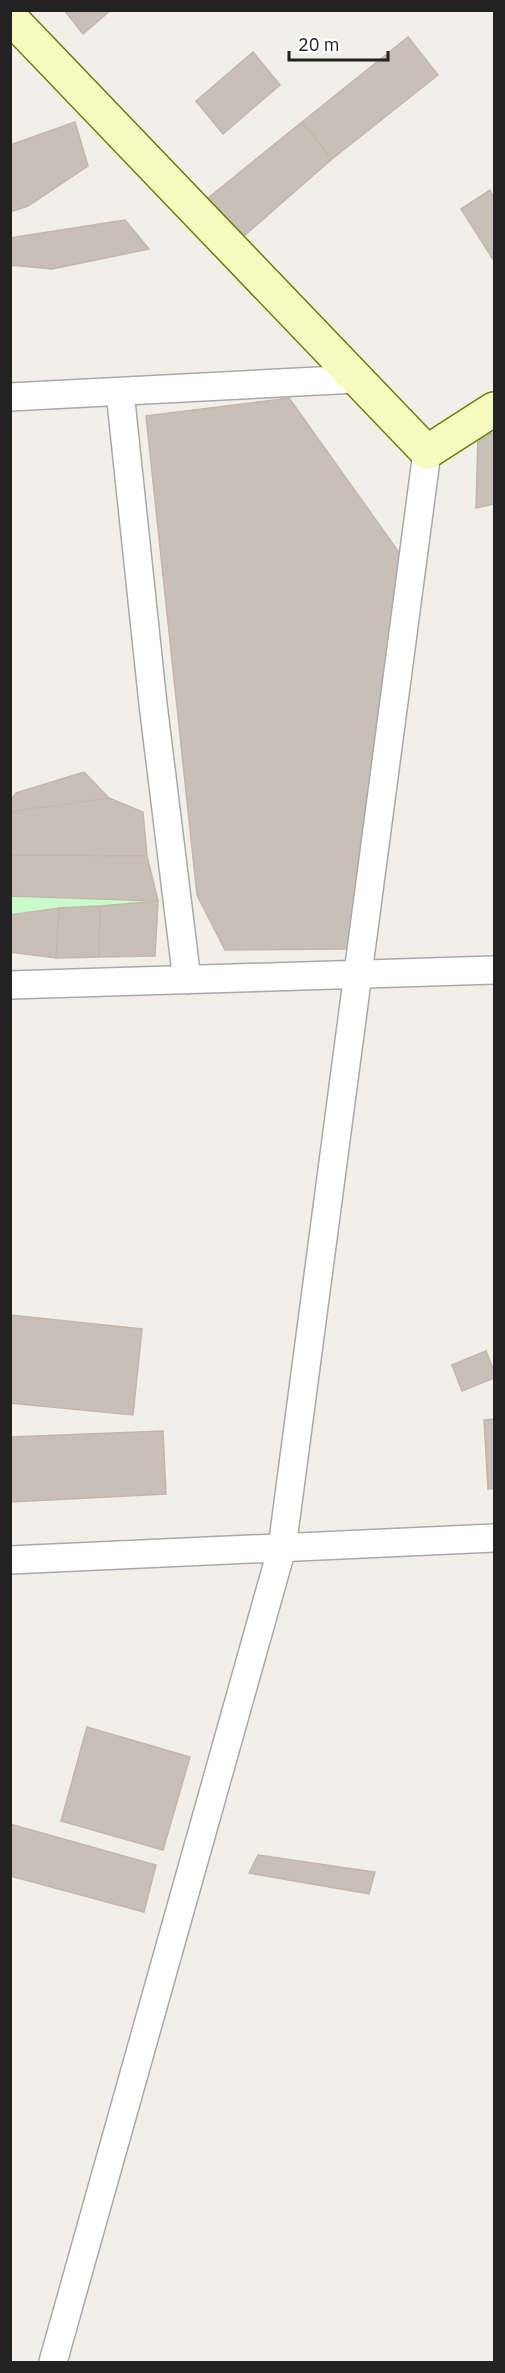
<svg xmlns="http://www.w3.org/2000/svg" width="505" height="2373" font-family="'IBM Plex Sans',sans-serif">
	<rect width="100%" height="100%" fill="#f2efe9"/>
	<!-- park -->
	<path fill="#c8facc" d="M11,895L158,901L11,916Z"/>
	<!-- building -->
	<path fill="#c7bfb8" stroke="#c4b6ab" stroke-width="1.5" d="M64,10H111L83,34Z
		M408,37L438,75L332,159L302,122Z
		M253,52L280,85L223,134L196,101Z
		M75,122L88,166L28,206L10,212V145Z
		M302,122L332,159L237,242L203,202Z
		M490,190L494,198V261L461,209Z
		M125,220L149,249L52,269L10,265V238Z
		M289,398L403,558L347,949L225,950L197,895L146,416Z
		M494,433V504L476,508L478,436Z
		M84,772L109,798L10,812V801L16,793Z
		M109,798L143,812L147,856L10,855V812Z
		M10,855L147,856L158,901L10,896Z
		M158,901L155,956L99,957L100,906Z
		M100,906L99,957L56,958L59,908Z
		M59,908L56,958L10,952V915Z
		M10,1315L142,1329L133,1415L10,1403Z
		M486,1351L494,1371V1378L462,1391L452,1365Z
		M494,1419V1488L488,1489L484,1420Z
		M163,1431L166,1494L11,1502L10,1437Z
		M87,1727L190,1757L163,1850L61,1821Z
		M10,1824L156,1865L144,1912L10,1876Z
		M258,1855L375,1872L369,1894L249,1873Z"/>
	<g fill="none" stroke-linecap="round" stroke-linejoin="round">
		<defs>
			<path id="street" d="M120,392L153,704L187,980
				M10,397L357,379
				M10,985L494,970
				M10,1560L494,1538
				M53,2362L282,1548L427,452"/>
			<path id="secondary" d="M10,17L427,452L494,409"/>
		</defs>
		<!-- street casing -->
		<use href="#street" stroke="#a9a9a9" stroke-width="30"/>
		<!-- secondary casing -->
		<use href="#secondary" stroke="#707d05" stroke-width="36"/>
		<!-- street -->
		<use href="#street" stroke="#fff" stroke-width="27"/>
		<!-- secondary -->
		<use href="#secondary" stroke="#f7fabf" stroke-width="33"/>
	</g>
	<!-- border -->
	<rect width="505" height="2373" fill="none" stroke="#222222" stroke-width="24"/>
	<!-- scale -->
	<path d="M289 51v9h99v-9" fill="none" stroke="#222222" stroke-width="3"/>
	<text x="298" y="51" font-size="18" fill="#222222" stroke="#ffffff" stroke-width="4.5" paint-order="stroke">20 m</text>
</svg>
